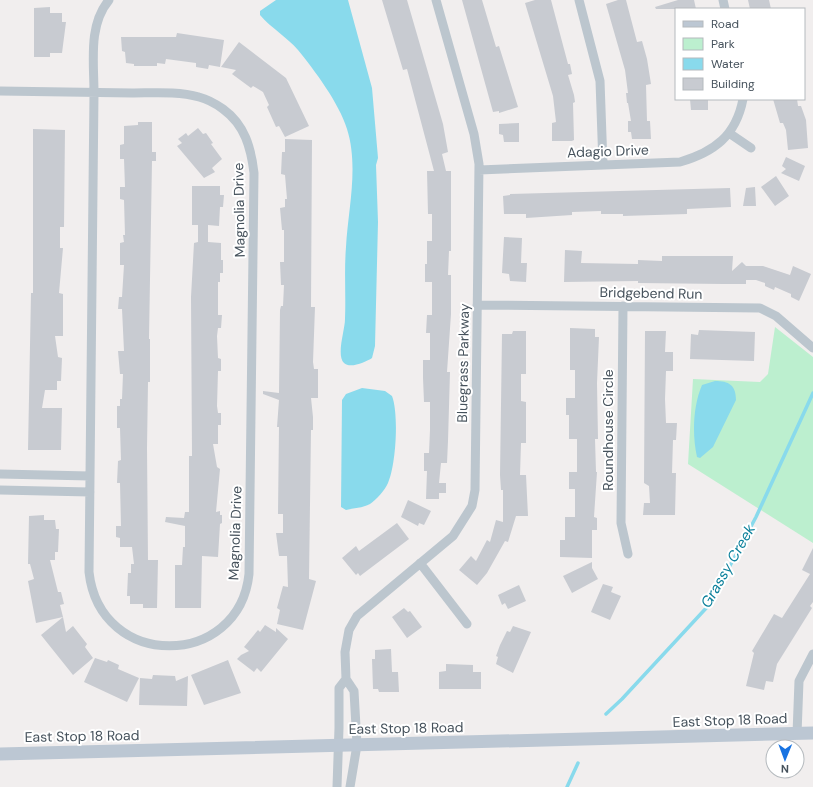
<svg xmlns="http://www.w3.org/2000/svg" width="813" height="787" font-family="'DM Sans',sans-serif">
	<rect width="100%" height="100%" fill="#f1eeee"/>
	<!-- green -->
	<path fill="#bcefcf" d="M775,327L813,357V543L688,464L693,379L760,382L768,374Z"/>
	<!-- water -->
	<path fill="#89daec" d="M276,0H348L372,88L378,158L376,165L378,222L375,346L372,358C366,362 350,369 344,363C336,355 345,330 345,319C346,294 344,272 346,247C348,210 359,167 347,129C339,103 315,71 298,50C287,37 271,28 260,15V11Z
		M715,381C729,381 736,385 736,400L713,447L700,458L697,457C692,435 693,406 702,385Z
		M362,388L385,391L392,396C399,414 396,465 388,483C385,490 376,500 370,504C363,508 353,508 346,510L341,507L342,400L346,394Z"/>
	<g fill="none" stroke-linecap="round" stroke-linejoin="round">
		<!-- stream -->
		<path stroke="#89daec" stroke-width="3.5" d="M606,714L622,699L709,605L756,517L813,393
			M567,787L578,763"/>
	</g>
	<!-- building -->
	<path fill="#c8cbd1" d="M382,0H407L443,124L448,152L442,154L446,171H451V251H449L448,275H451V314L447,372H450L448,441L447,463H441L439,483H446V493H439V499H426L427,471H424V453H429L430,430V402H424L423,378V360H430V333H426L427,315H432V282H425V264H427V241H432V214H428L427,171H434L407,69L403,70Z
		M462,0H482L496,47L499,46L518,107L499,113V111L493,112Z
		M535,0H551L568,64H570L572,74L568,75L574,95L575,102L573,103L574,140L572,141H552V123L556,122L553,96L525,3Z
		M618,0H626L637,42L642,41L647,59L651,84L646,85L647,121H650L651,139H632L631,132H628V121H631L628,103H627L626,93H628L625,70L606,4Z
		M678,0H694L696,9H656L655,7Z
		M748,0H769L771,9H750Z
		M50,7V13H62V22H66L62,53H50V57H34V8Z
		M177,33L224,40L220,67L209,65L208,69L196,67V63L166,59L165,64L157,63V66H134V64L126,63L125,52L122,51L121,37H176Z
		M239,42L286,78L309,126L285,137L279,126L276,127L267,107L269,105L263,92L253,86L251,88L232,74L236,70L221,67Z
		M690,99H708V110H691Z
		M773,99H797L798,106H801L806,120L808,148L788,150L786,130L783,123H780Z
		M138,122H152V152H156V161H152L149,339H150V382H148L147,448L148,560H158L157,608H143V604H130V596H127L128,573H131V564H134L132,547H120V538L116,537V526H121L120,483H117L118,461L121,460L120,428H117V406H120V399H122L123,374H120L118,351H124L122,309H118L119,297H122L124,265H120V243L124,242L123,235H125L124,200L120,199V187H125L124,159H120V145L124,144V126L138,125Z
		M519,123V142H504L503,135L499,134V124Z
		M198,128L203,134L206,133L213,143L211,144L222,159L212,168L215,172L204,178L177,146L182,143L178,139L186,133L188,136Z
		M33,129L65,130L64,227H60V248H63L59,293L63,294V336H55L58,357L62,358L61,381H57V390H45L42,408H62L61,450H28L31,293H33Z
		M285,139L312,140L311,307H315L313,362L314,369H318V398H311L313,417V430H311L309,579L316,581L303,630L277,624L280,610L277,608L283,586L288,587L287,556H279L276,533H283V514H278L279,427H277L279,400L263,394V391L279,393L280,310L281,306H283L284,285H281L280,262H284V230H282L280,208L285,207V199H287L285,175L281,174L282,152H285Z
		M786,157L805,166L799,181L781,173L786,169L782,166Z
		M776,176L789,196L775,206L761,187Z
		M192,186H220V195H224L223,207H220L219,226L208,225V242L221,243V260H223V273H220V282H218V315H222L221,328H218L217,336L218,358L221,359V371H218L217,406L218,413H221V425H218V444H213L217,467L220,469L216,512L220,511V515H222V523L220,524L218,557L202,556L201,608H175V565H182L183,547H185V526L165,522L166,517L184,518L185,512H189V456H192L191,297L194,243L198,242V225H192Z
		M755,187L756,206H743L746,188Z
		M730,188L731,207L687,209V214L623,216V214H601V211L572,212V215L526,218V214H504L503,196L510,195V194Z
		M504,237L522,238L521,263H527L526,282L510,281L509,274L502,273Z
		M565,250L582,251L581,263L638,264V260L662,261V256H733L732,271L742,262L746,266H763L790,275L793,266L811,274L799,301L791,297V294L775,287L774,290L765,286V283L756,280H746V284H723L638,283V281L564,282Z
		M570,328L595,329V337H599L597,383L598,439H595L596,472H597L594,517L597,518V530H592V558L560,557V540H565V517H575V489H569V472H577V439H569V415H566V398H575V370H570Z
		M699,330L755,332L754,361L690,359L691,334L698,335Z
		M513,331H526V374H521V401L526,402V443H521L520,475H526L528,516H516L508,542L505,541L487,573L477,585L459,570L471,556L476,561L487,540L490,542L496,520L503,522V490H501L500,475L502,334H512Z
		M645,331H666L665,352H673V371H666L665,399L666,423H677L676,440H673L672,473H676L675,515H643L644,503H650L649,486L644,483Z
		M408,500L431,511L424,525L419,523L418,526L401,517Z
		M44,515V520H55L56,529H59L58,552H55V560H50L58,592H61L64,604L60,605L63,617L36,623L28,581L34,579L30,564H28L29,516Z
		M397,523L409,539L360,576L358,573L356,575L342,558L356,546L359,551Z
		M813,548V602L810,606L812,608L777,664L773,682L766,681L764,690L746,686L754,653L752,651L774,614L782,618L810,574L802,570Z
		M592,562V568L598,579L572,593L563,576Z
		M603,584L613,587L611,592L621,596L610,620L591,612Z
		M519,585L526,601L508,609L505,603L502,605L498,595Z
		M404,608L408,612L410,611L422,627L407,638L392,617Z
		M63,617L66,632L73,626L87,644L85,647L93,658L73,675L41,635Z
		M265,625L276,632V628L288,639L261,672L257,668L254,672L237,659L241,655L249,651L244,647L258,630L260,632Z
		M513,626L531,632L513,673L496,664L498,657L496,656L500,645L507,631L510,632Z
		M391,649L392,672H398L399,692H379L378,689H373L372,659H375V650Z
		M95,658L107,662L108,660L119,665L118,669L139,678L127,702L84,682Z
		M228,660L241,693L204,705L191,675Z
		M446,664L473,665V672H481V689H439V672L446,671Z
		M153,675L175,676L176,681L188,676L187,706L139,705L140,678L152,679Z"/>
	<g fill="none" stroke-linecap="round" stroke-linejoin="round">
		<!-- street -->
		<path stroke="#bcc6ce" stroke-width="9" d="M579,0L600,81L603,165
			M723,0L725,9
			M0,91C44,92 88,92 132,93C153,93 178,91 199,97C207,99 216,104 223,109C245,125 251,148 254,173L249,574C239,669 100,671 89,572L94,93C94,62 88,25 109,0
			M729,133L751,148
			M479,170L680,162C714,152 736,136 743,99
			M477,305L760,308L776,316L813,348
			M623,306L621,523L628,554
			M0,474L90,476
			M0,490L90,492
			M420,563L467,624
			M797,734L799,681L813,654
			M337,787L339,728V688L346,679
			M350,787L357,745L354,691L346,679L345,652L349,630L357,616L453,536L472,506L475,490L479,164L474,134L436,0"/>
		<!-- secondary -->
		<path stroke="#bcc7d3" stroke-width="13" d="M0,754L813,733"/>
	</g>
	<g text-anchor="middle" stroke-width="4" stroke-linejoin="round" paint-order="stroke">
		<!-- street labels -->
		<g font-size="14" fill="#46525c" stroke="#fff">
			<text transform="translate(608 151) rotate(-2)" y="5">Adagio Drive</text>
			<text transform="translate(239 210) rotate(-91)" y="5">Magnolia Drive</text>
			<text transform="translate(651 293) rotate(1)" y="5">Bridgebend Run</text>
			<text transform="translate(463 363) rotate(-89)" y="5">Bluegrass Parkway</text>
			<text transform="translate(608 430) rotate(-90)" y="5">Roundhouse Circle</text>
			<text transform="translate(235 533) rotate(-88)" y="5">Magnolia Drive</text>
			<text transform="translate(730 720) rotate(-2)" y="5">East Stop 18 Road</text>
			<text transform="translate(406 728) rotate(-1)" y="5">East Stop 18 Road</text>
			<text transform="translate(82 736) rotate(-1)" y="5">East Stop 18 Road</text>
		</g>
		<!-- water labels -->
		<g font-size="15" font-style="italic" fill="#0c809b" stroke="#fff">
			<text transform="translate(728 566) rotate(-60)" y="5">Grassy Creek</text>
		</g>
	</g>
	<!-- legend -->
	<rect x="675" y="8" width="130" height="92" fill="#ffffff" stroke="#b5babe"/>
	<rect x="683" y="21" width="20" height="6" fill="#bcc7d3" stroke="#b5babe"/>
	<text x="711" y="28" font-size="12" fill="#46525c">Road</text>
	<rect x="683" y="38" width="20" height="12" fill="#bcefcf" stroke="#b5babe"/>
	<text x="711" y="48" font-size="12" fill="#46525c">Park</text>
	<rect x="683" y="58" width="20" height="12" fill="#89daec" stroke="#b5babe"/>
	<text x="711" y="68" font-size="12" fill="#46525c">Water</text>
	<rect x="683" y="78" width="20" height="12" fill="#c8cbd1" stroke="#b5babe"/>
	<text x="711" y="88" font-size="12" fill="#46525c">Building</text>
	<!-- north arrow -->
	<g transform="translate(785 759) rotate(181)"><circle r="19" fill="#ffffff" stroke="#b5babe"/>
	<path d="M0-3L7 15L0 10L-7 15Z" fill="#1873e2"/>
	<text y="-6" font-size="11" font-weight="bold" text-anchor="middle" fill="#46525c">N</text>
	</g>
</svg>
